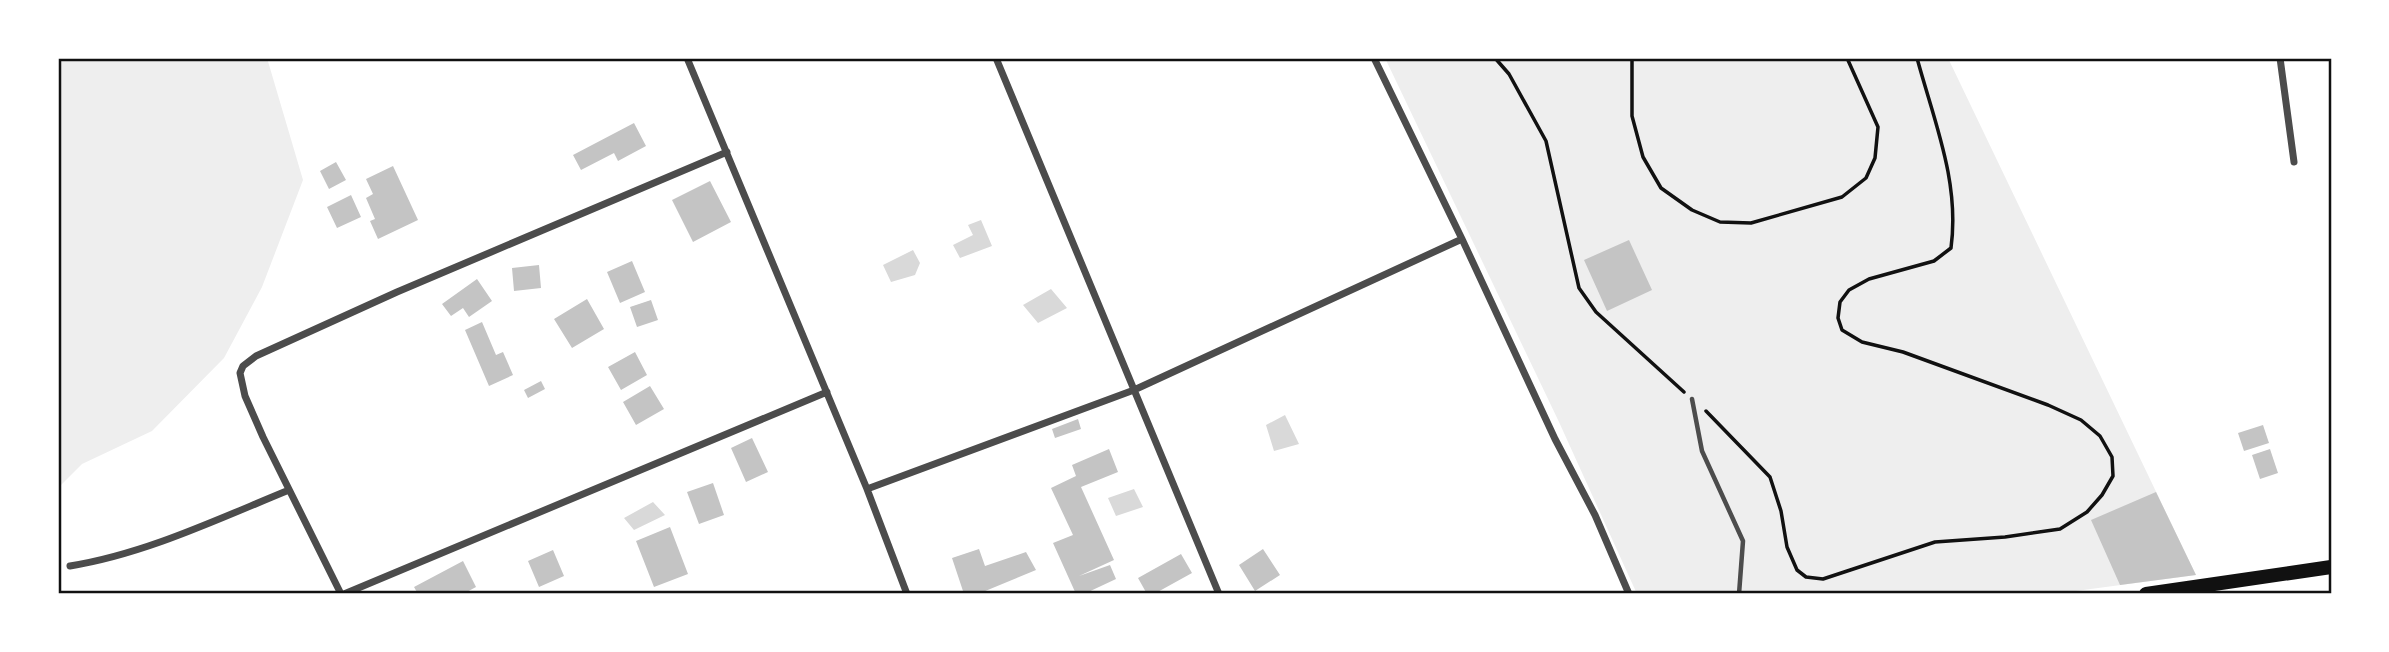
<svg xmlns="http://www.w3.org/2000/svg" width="2389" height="652" font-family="Signika,sans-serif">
	<rect width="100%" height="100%" fill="#fff"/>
	<!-- green -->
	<path fill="#eee" d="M58,58H267L303,180L262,287L224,358L152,431L82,464L58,488Z
		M1385,58H1948L2196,575L2053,594H1637L1559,422Z"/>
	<!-- water -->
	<path fill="#d9d9d9" d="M981,220L992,246L960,258L953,245L973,235L968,225Z
		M913,250L920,263L915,275L891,282L883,265Z
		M1051,289L1067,308L1038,323L1023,305Z
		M1285,415L1299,444L1274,451L1266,425Z
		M1134,489L1143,507L1116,516L1108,498Z
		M653,502L665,515L634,530L624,518Z"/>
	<!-- building -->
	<path fill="#c4c4c4" d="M634,123L646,146L618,161L614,153L581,170L573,155Z
		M336,162L346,180L329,189L320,171Z
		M393,166L418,220L378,239L370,221L375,219L366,198L373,194L366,179Z
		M710,181L731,222L693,242L672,200Z
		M351,195L361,217L337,228L327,207Z
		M1629,240L1652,290L1607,311L1584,260Z
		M632,261L645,292L620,303L607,272Z
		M539,265L541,288L514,291L512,268Z
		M477,279L492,301L469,317L463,308L451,316L442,304Z
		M587,299L604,329L572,348L554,319Z
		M651,300L658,320L637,327L630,307Z
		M482,322L496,355L503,352L513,375L489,386L465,330Z
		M635,352L647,375L621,390L608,367Z
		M541,381L545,389L528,398L524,390Z
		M650,386L664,409L636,425L623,402Z
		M1078,419L1081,429L1055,438L1052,429Z
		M2263,425L2269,443L2244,451L2238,433Z
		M752,438L768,472L746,482L731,448Z
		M1109,449L1118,472L1081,487L1114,560L1079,576L1110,565L1116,579L1084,594H1076L1053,543L1073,535L1051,488L1076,476L1072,465Z
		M2270,449L2278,473L2260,479L2252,455Z
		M713,483L724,515L699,524L687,492Z
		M2156,492L2196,575L2120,585L2091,520Z
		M670,527L688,574L654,587L636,541Z
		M979,549L985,566L1026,552L1036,570L978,594H964L952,558Z
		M1263,549L1280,575L1255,591L1239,565Z
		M553,550L564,576L539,587L528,561Z
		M1181,554L1192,573L1154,594H1147L1138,578Z
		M463,561L476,587L463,594H418L414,587Z"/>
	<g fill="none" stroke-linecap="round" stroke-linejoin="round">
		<!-- path -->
		<path stroke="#111" stroke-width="3.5" d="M1495,58L1509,74L1546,141L1579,288L1596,312L1684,392
			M1632,58V116L1643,157L1661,188L1692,210L1720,222L1751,223L1842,197L1866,178L1875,158L1878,127L1847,58
			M1706,411L1770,477L1781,511L1787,547L1797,570L1806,577L1823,579L1935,542L2005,537L2060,529L2087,512L2102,495L2113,476L2112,457L2100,436L2081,420L2048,405L1903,352L1862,342L1842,330L1838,318L1840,302L1849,290L1869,279L1934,261L1951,248C1960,182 1934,121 1917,58"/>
		<!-- service -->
		<path stroke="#4c4c4c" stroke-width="4.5" d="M1692,399L1702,451L1743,541L1739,594"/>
		<!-- minor -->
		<path stroke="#4c4c4c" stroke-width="7" d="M687,58L867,489L907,594
			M996,58L1219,594
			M1374,58L1462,239L1555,439L1595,515L1629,594
			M2280,58L2294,162
			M867,489L1134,390L1462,239
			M70,566C145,554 218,519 289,490
			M341,594L263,437L245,396L240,373L243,366L256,356L397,292L727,152
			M344,594L827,392"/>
		<!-- primary -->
		<path stroke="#111" stroke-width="14" d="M2146,594L2331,567"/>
	</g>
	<!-- border -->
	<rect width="2389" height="652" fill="none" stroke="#ffffff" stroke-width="119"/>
	<rect x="60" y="60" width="2270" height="532" fill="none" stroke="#111" stroke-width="2.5"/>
</svg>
